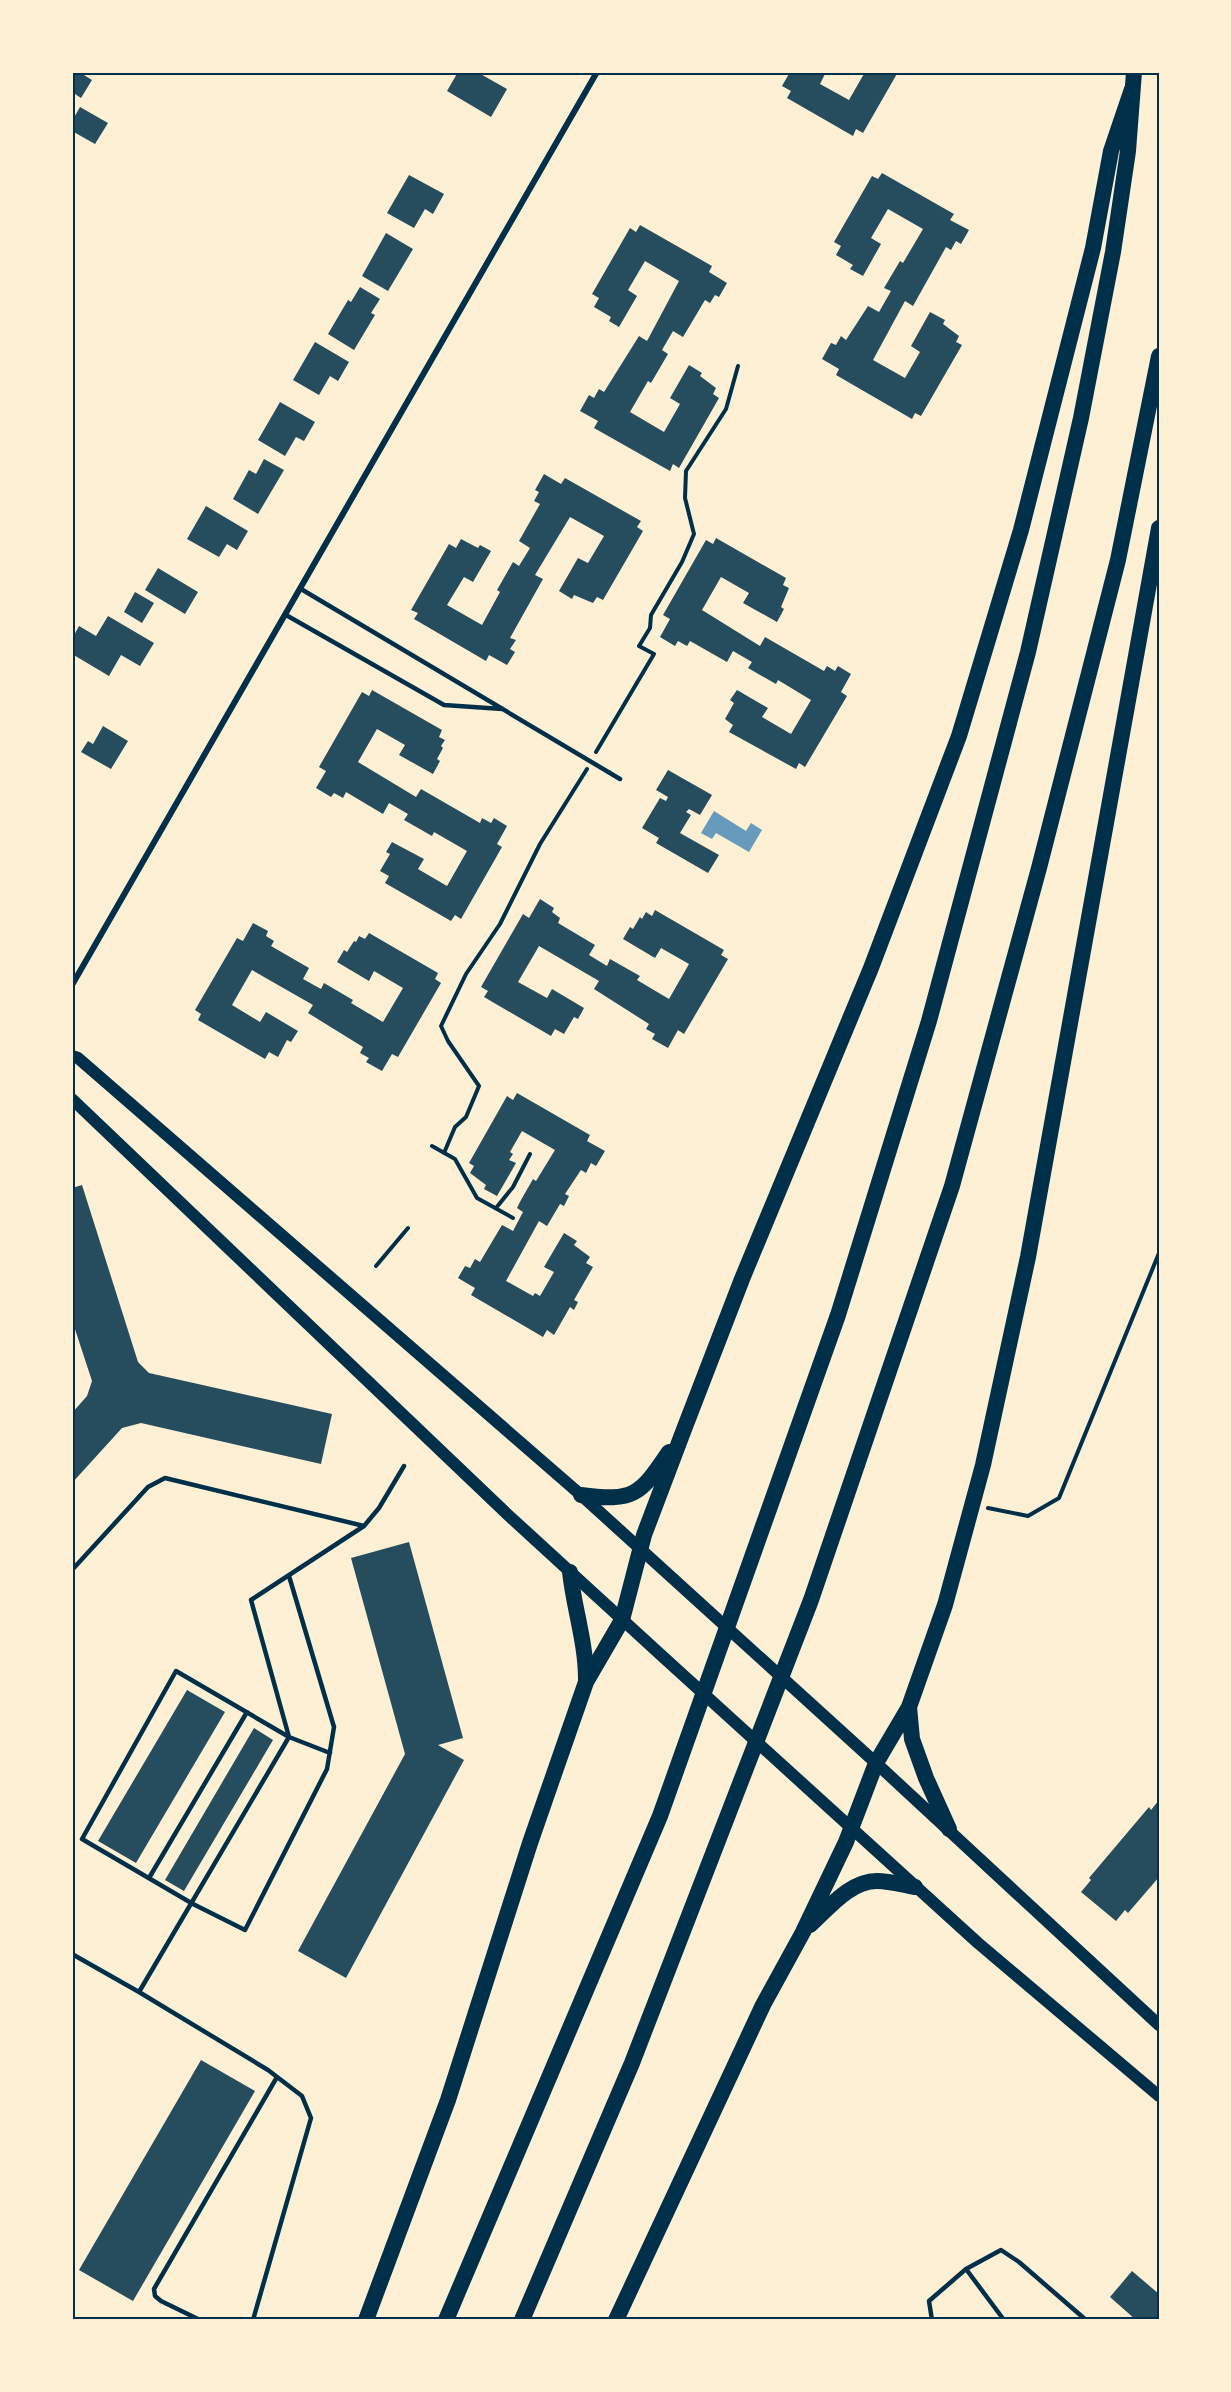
<svg xmlns="http://www.w3.org/2000/svg" width="1231" height="2392" font-family="Figtree,sans-serif">
	<rect width="100%" height="100%" fill="#fdf0d5"/>
	<!-- water -->
	<path fill="#669bbc" d="M714,811L746,831L751,823L762,830L749,852L716,833L712,839L701,833Z"/>
	<!-- building -->
	<path fill="#264d5e" d="M72,72H79L92,80L81,98L72,92Z
		M458,72H477L507,89L491,117L447,91Z
		M790,72H822L825,74L820,84L849,100L865,72H898L863,133L856,129L853,136L787,98L791,91L782,86Z
		M80,107L108,123L95,144L72,131V121Z
		M882,173L954,214L950,220L969,230L961,244L956,241L951,250L946,247L913,306L905,301L873,360L905,378L920,352L911,346L930,312L945,320L943,324L959,336L956,342L962,345L921,416L915,413L912,419L836,375L839,369L822,359L831,343L836,345L841,336L846,340L868,306L879,312L891,291L884,288L900,261L903,263L923,229L888,209L871,238L881,244L863,276L850,269L853,265L836,255L841,246L834,242L872,176L878,179Z
		M409,175L444,194L433,214L425,209L414,228L387,213Z
		M640,225L712,266L709,272L727,283L719,297L715,295L710,303L705,300L683,337L673,331L662,350L668,354L651,383L648,381L630,412L664,432L680,404L670,398L689,365L702,373L700,376L716,388L713,394L719,398L679,468L673,464L670,471L594,428L598,421L580,411L589,395L594,398L599,389L604,392L639,336L647,341L679,281L645,261L628,290L637,296L619,327L609,321L611,317L594,307L599,298L592,294L630,228L636,232Z
		M386,233L413,249L388,291L362,276Z
		M360,287L380,299L371,313L375,315L354,350L328,334L348,300L351,302Z
		M315,342L349,362L338,381L330,376L319,395L293,380Z
		M280,402L315,422L304,441L296,437L285,456L258,440Z
		M264,459L284,470L258,514L233,499L249,470L256,474Z
		M544,474L561,484L565,478L641,521L637,527L643,531L603,600L597,597L593,603L574,595L572,599L559,591L578,558L588,563L604,536L570,517L535,575L543,579L510,638L516,640L510,649L515,652L507,665L489,655L486,661L414,619L418,613L411,610L449,544L456,548L461,539L478,548L480,545L491,551L473,582L464,577L447,605L482,625L500,592L497,590L513,562L519,566L530,548L519,541L540,504L534,501L539,492L535,490Z
		M206,506L248,531L237,550L227,544L219,557L187,539Z
		M716,538L786,578L783,585L789,588L781,607L784,609L777,622L743,603L749,593L721,577L702,610L760,646L765,637L824,671L827,666L835,671L838,666L851,674L841,692L847,696L805,767L799,763L796,769L729,732L733,725L725,719L734,703L730,700L737,690L768,708L762,717L791,734L811,700L778,680L776,684L748,668L752,662L733,651L727,662L690,641L687,646L678,641L675,646L660,637L670,619L663,615L706,540L713,544Z
		M158,568L198,592L185,614L145,590Z
		M135,592L154,603L142,623L124,612Z
		M108,616L154,643L140,666L121,655L109,676L72,654V639L79,626L96,636Z
		M372,690L442,730L439,737L445,740L441,746L443,748L437,759L440,761L433,774L399,755L405,745L377,729L358,762L416,797L421,789L480,823L482,818L491,823L494,818L507,826L497,844L502,847L461,919L455,915L451,921L385,883L389,876L380,871L390,854L386,852L392,842L424,859L418,869L447,886L467,851L434,832L432,836L404,820L408,814L389,803L383,814L346,792L343,798L334,793L331,797L316,788L326,771L319,767L362,692L369,696Z
		M103,726L128,741L111,769L81,752L88,741L93,744Z
		M668,770L712,795L700,815L689,809L686,812L691,815L680,833L719,855L708,873L656,843L659,838L642,828L660,798L666,801L668,797L656,790Z
		M540,899L554,908L552,912L560,918L558,923L595,945L589,955L607,966L610,959L640,976L637,980L669,999L689,964L661,948L655,958L623,939L630,927L633,929L640,917L642,919L646,912L652,916L655,910L724,950L721,955L728,959L684,1034L678,1030L668,1048L652,1039L655,1034L646,1029L649,1024L594,989L599,981L539,946L518,982L547,998L552,989L584,1008L578,1019L574,1017L564,1034L555,1029L551,1036L484,997L488,991L481,987L523,914L529,918Z
		M253,923L268,931L266,936L274,941L271,946L309,968L303,979L321,989L324,983L353,1000L351,1003L383,1022L403,988L374,971L369,981L337,962L344,950L347,952L354,941L356,942L359,936L365,939L369,933L438,973L435,979L441,983L398,1057L392,1054L382,1071L366,1062L369,1058L360,1053L363,1047L308,1013L313,1005L252,970L232,1005L260,1022L266,1012L298,1031L291,1042L287,1040L278,1057L269,1052L265,1059L198,1020L201,1014L195,1010L237,938L243,941Z
		M517,1093L590,1135L587,1141L605,1151L596,1166L591,1163L586,1173L581,1170L565,1194L569,1196L564,1206L560,1204L547,1226L539,1221L506,1281L533,1296L535,1293L540,1296L554,1272L544,1267L564,1233L577,1241L574,1245L590,1257L586,1263L593,1267L574,1300L578,1302L574,1310L570,1307L554,1335L547,1330L543,1337L471,1295L475,1288L458,1278L465,1266L470,1268L475,1259L480,1262L502,1225L513,1231L523,1212L517,1208L521,1200L533,1179L536,1181L555,1150L522,1131L510,1152L513,1154L509,1160L516,1163L497,1196L484,1189L486,1185L470,1173L474,1166L469,1163L507,1096L513,1100Z
		M82,1185L138,1362L149,1373L332,1414L321,1464L141,1423L122,1428L72,1483V1413L87,1396L92,1381L72,1320V1188Z
		M409,1542L463,1738L438,1745L464,1760L346,1978L298,1951L405,1754L351,1558Z
		M187,1690L225,1712L136,1863L98,1841Z
		M254,1728L273,1740L184,1891L165,1880Z
		M1159,1800V1877L1128,1913L1125,1910L1116,1921L1081,1892L1091,1880L1089,1878L1149,1807L1151,1810Z
		M201,2060L255,2091L133,2301L79,2270Z
		M1132,2271L1159,2294V2320H1136L1110,2297Z"/>
	<g fill="none" stroke-linecap="round" stroke-linejoin="round">
		<!-- path -->
		<path stroke="#003049" stroke-width="4" d="M596,752L654,654L639,646L650,628L651,615L682,562L694,534L685,498L686,471L726,409L738,366
			M432,1146L455,1159L477,1198L513,1218
			M444,1153L455,1127L466,1117L479,1086L448,1041L441,1026L466,974L500,924L540,844L587,769
			M496,1208L513,1187L530,1154
			M376,1266L408,1228
			M988,1508L1028,1516L1059,1498L1159,1253"/>
		<!-- service -->
		<path stroke="#003049" stroke-width="4.5" d="M301,589L620,779
			M286,615L444,705L502,709
			M72,1570L148,1487L165,1478L364,1526
			M289,1576L334,1727L327,1769L245,1930L193,1904L82,1839L176,1671L289,1737L330,1753
			M149,1878L247,1712
			M72,1954L139,1992L289,1737L251,1600L364,1526L379,1508L404,1466
			M139,1992L268,2070L302,2096L311,2118L253,2320
			M966,2269L1004,2320
			M200,2320L161,2301L155,2296L154,2289L277,2077
			M932,2320L929,2301L966,2269L1001,2250L1019,2262L1086,2320"/>
		<!-- minor -->
		<path stroke="#003049" stroke-width="6" d="M72,985L597,72"/>
		<!-- secondary -->
		<path stroke="#003049" stroke-width="12" d="M72,1056L78,1058L581,1495L876,1763L1159,2025
			M72,1099L507,1514L661,1655L978,1943L1159,2096"/>
		<!-- motorway -->
		<path stroke="#003049" stroke-width="16" d="M581,1495C634,1502 640,1495 669,1452
			M570,1572C574,1609 586,1642 586,1680
			M909,1707L912,1739L926,1778L949,1829
			M810,1925C829,1908 850,1881 877,1881C890,1881 903,1885 915,1887
			M366,2320L448,2100L530,1843L586,1682L622,1620L644,1535L683,1432L742,1279L871,968L959,736L1021,530L1093,248L1111,151L1132,89
			M446,2320L660,1816L838,1315L929,1021L1028,652L1081,418L1113,252L1128,151L1134,72
			M522,2320L632,2063L811,1600L952,1186L1039,868L1118,560L1159,356
			M616,2320L763,2005L803,1932L846,1842L876,1763L909,1707L945,1605L983,1465L1028,1257L1159,528"/>
	</g>
	<!-- border -->
	<rect width="1231" height="2392" fill="none" stroke="#fdf0d5" stroke-width="147"/>
	<rect x="74" y="74" width="1084" height="2244" fill="none" stroke="#003049" stroke-width="2"/>
</svg>
